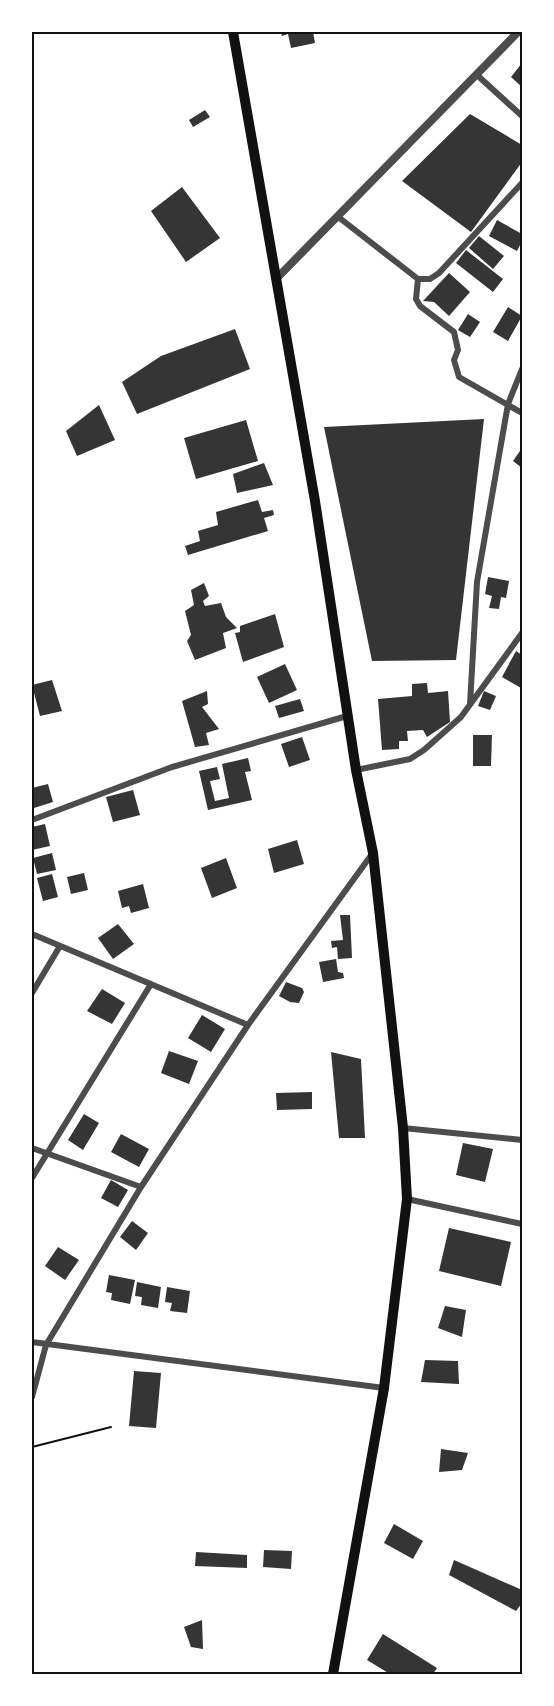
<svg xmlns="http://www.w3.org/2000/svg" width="554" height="1706" font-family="'Crimson Pro',serif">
	<rect width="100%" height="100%" fill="#fff"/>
	<!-- building -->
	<path fill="#353535" d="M281,32H313L315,43L291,48L288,34L282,36Z
		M522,63V87L511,77Z
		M205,110L210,117L193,127L189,120Z
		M470,114L522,145V162L471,232L402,181Z
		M182,187L220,238L186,262L151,211Z
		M497,220L522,234V241L517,251L489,236Z
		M479,236L504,256L493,269L469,248Z
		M466,250L503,279L493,292L456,263Z
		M449,273L470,292L449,316L434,302L423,301Z
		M508,307L522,316L508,341L493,332Z
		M468,314L480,322L470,337L458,330Z
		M235,329L250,369L137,414L122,382L161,356Z
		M99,405L115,440L77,456L66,431Z
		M484,419L456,660L372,661L324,427Z
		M246,420L258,461L196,479L184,438Z
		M522,448V468L513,461Z
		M264,463L273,485L237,493L233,474Z
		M258,500L262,512L273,510L274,515L264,518L268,531L188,555L185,546L200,541L198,531L218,525L216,512Z
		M488,577L509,581L506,598L501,597L499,609L489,608L492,596L485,594Z
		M204,583L209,596L203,601L205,606L221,603L226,617L237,628L223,633L226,648L195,660L187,641L191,635L185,611L194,605L191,590Z
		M275,614L284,647L243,662L235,633L240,632V626Z
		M516,651L522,655L521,688L502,677Z
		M285,664L297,690L269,703L257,677Z
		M52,680L62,711L40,716L32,685Z
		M427,683L428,693L448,691L450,722L427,737L423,730L407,731L408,741H399V749L382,750L378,699L412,696V684Z
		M207,691L208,704L202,707L219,729L206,733L209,745L195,747L182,701Z
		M484,691L496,696L490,710L478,706Z
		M300,699L304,711L279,718L275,706Z
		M473,735H492L491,766H473Z
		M302,737L310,760L289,767L281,744Z
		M248,758L251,771L245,772L252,800L208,810L199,771L217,767L220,779L210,781L215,801L229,798L222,764Z
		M48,784L53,802L34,808L32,788Z
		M133,790L140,815L113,822L106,797Z
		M45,824L50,846L32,850V827Z
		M297,840L304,864L274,873L268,849Z
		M52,853L56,870L37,874L33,858Z
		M226,858L237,888L212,898L201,868Z
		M84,873L88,890L71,894L67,877Z
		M52,874L58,897L43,901L37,878Z
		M143,884L149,908L131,913L129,906L122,908L118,891Z
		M340,915H350L352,958L338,959L337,947L332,948L331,941L343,940Z
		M118,924L134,944L113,959L98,938Z
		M336,959L338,972L343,973L344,978L323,982L319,962Z
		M286,982L302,988L304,992L299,1003L290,1002L279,996Z
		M102,989L125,1003L112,1024L87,1011Z
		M202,1015L225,1029L211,1052L188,1038Z
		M169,1051L198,1061L189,1084L161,1073Z
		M331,1052L361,1059L365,1138H339Z
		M312,1092V1109L277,1110L276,1093Z
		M84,1114L99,1123L83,1150L68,1140Z
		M121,1134L149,1149L139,1167L111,1152Z
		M463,1143L493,1149L485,1182L456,1175Z
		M111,1180L128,1190L118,1207L101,1198Z
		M132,1221L148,1233L136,1250L120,1237Z
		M449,1228L511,1242L501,1286L439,1271Z
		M58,1247L79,1260L65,1280L45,1266Z
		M109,1275L135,1280L130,1304L111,1300L112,1293L106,1292Z
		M137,1282L161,1287L158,1308L141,1305L142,1297L135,1296Z
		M167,1287L190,1291L187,1313L170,1311L172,1303L165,1302Z
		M445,1306L466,1310L462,1337L438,1328Z
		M425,1360L458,1361L459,1384L421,1382Z
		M134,1371L161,1373L156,1428L129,1426Z
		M441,1449L468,1453L462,1470L439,1472Z
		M394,1524L423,1541L413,1559L384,1543Z
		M264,1550L292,1551L291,1569L263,1567Z
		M196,1552L247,1555V1568L195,1566Z
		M454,1560L522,1590V1603L516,1611L449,1575Z
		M202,1620L203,1649L191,1647L184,1627Z
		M383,1634L437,1668L433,1674H390L367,1660Z"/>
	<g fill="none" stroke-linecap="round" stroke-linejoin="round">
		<!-- path -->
		<path stroke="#111" stroke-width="2" d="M32,1447L111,1427"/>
		<!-- minor -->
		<path stroke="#4c4c4c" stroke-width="6" d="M477,75L522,116
			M337,216L418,279L416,299L420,306L454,332L458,350L454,360L459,377L522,413
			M418,279H430L439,273L522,183
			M470,704L477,582L508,404L522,369
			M356,770L410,759L424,750L461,717L522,633
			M32,820L172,767L347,716
			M32,934L248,1025
			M32,993L60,946
			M403,1128L522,1140
			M32,1148L141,1187
			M32,1178L151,984
			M407,1199L522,1224
			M32,1342L384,1388
			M32,1397L46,1345L141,1187L248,1025L372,854"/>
		<!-- tertiary -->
		<path stroke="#4c4c4c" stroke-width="8" d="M277,278L518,32"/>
		<!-- trunk -->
		<path stroke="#111" stroke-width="10" d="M233,32L315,501L356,770L373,853L403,1128L407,1199L384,1388L333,1674"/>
	</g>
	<!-- border -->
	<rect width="554" height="1706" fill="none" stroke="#ffffff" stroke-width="66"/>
	<rect x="33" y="33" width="488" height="1640" fill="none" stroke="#111" stroke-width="2"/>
</svg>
